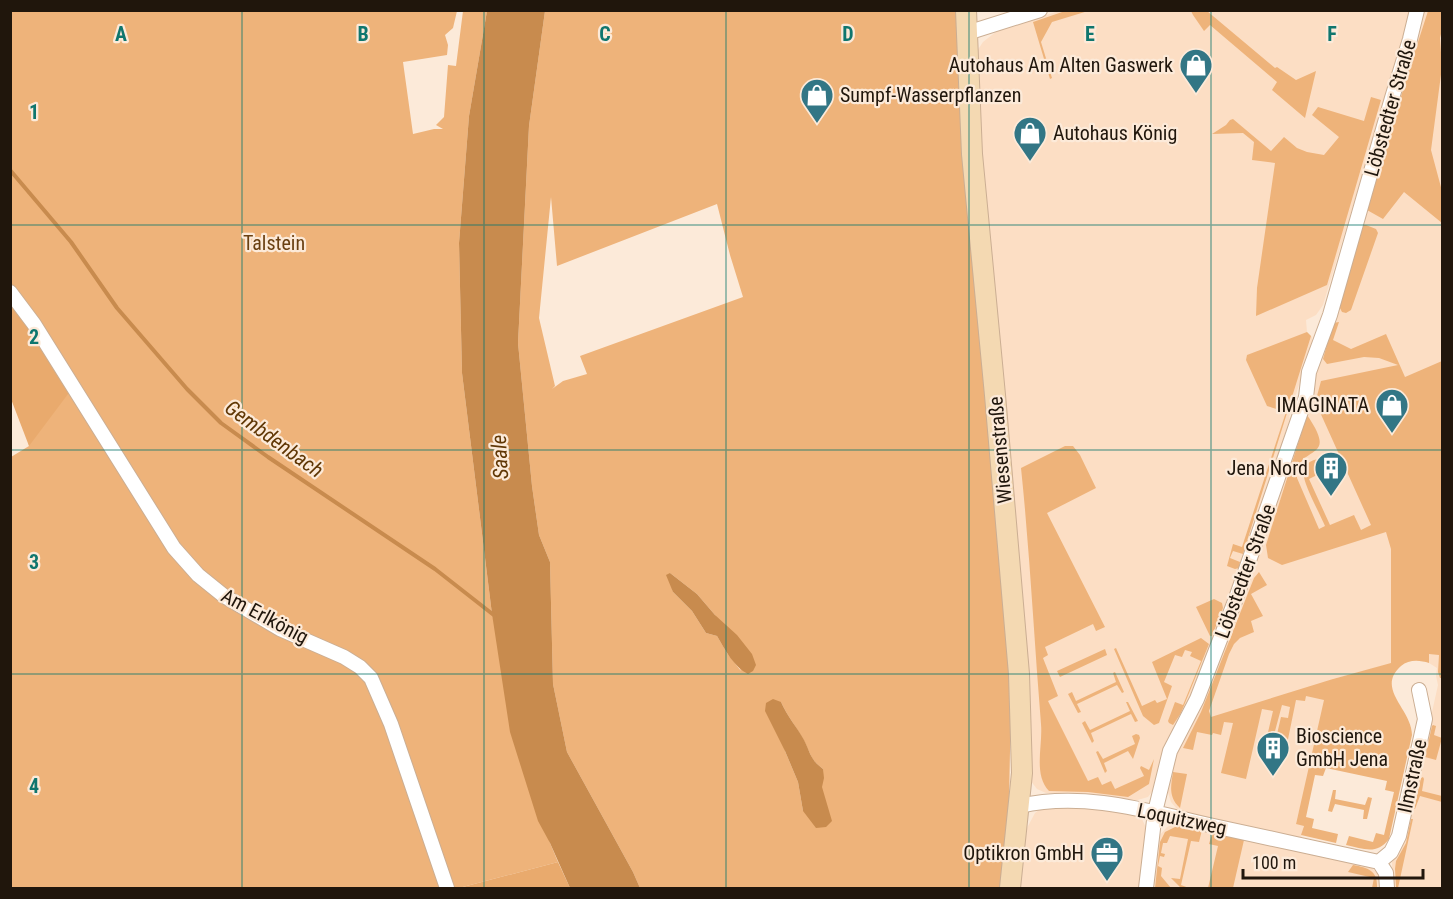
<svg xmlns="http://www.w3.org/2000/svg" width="1453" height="899" font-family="'Roboto Condensed',sans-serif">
	<rect width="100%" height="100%" fill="#fcead9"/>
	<!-- built -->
	<path fill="#fcdec4" d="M1059,11H1412L1323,305L1316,315L1306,320L1307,332L1312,337V343L1289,417L1290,418L1242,566L1239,568L1224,608V613L1157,785L1148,797L1134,801L1092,794L1046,793L1037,789L1030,780L979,154L976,59L977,51L983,42L997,31Z
		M1424,11H1442V888H1393L1392,862L1403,843L1438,685L1436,676L1437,668L1429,663L1428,654L1333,679L1296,823L1304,825L1301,838L1184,812L1177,809L1171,802L1167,789L1173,759L1197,710L1420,25Z
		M1091,805L1139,815L1142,819L1147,830L1141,888H1019L1027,828L1035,813L1040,809L1047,806Z
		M1176,823L1369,865L1379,875L1380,888H1151L1159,836L1167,827Z"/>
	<!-- green -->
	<path fill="#eeb37a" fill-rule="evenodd" d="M10,11H457L453,28L445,35L448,45L447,55L403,62L413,134L434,129H443L436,125L444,117L448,65L456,66L463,11H487L469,116L459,243L462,373L492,614L550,843L558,862L459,888H11V457L29,446L11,300Z
		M545,11H957L958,78L1004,589L1011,699L1009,804L1002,888H640L633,872L567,752L553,684L550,562L539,535L532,486L518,343L529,126ZM551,197L557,266L717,204L730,255L743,297L580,356L587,374L563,381L552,389L555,386L539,318ZM670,573L697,594L715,615L741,671L727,653L717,636L706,633L692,611L673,592ZM781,702C787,716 797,727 804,741C811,754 810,759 823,769C824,788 814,797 803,811L798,782L785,751Z
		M1065,11H1088L1052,22L1041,42L1052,78L1050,79L1033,22Z
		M1191,11H1207L1275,68L1277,67L1296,80L1316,71L1305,118L1272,90L1277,82L1210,25L1204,31L1193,15Z
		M1428,11H1442V30L1440,38L1442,67L1431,150L1442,191V223L1404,192L1383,219L1367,210L1409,70Z
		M1371,97L1381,100L1327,285L1256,316L1257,288L1275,163L1252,160L1254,142L1243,133L1212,134L1226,125L1230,120L1233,119L1271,151L1284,137L1297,148L1307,152L1324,155L1339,137L1312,115L1318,107L1364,121Z
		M1362,225H1366L1376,229L1378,233L1351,310L1346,313L1342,312L1339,306Z
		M1339,322L1333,340L1351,349L1386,334L1405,377L1442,361V678H1440L1438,672L1439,655L1429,654V663C1420,660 1409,659 1401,666C1375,689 1412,709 1412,735L1389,839C1377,855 1364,849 1346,845L1349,836L1373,842L1376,833L1384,835L1394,792L1385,790L1387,781L1326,768L1323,776L1315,775L1306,817L1314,819L1312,828L1338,834L1336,843L1301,835L1304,826L1296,824L1324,700L1306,696L1305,701L1296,700L1286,749L1274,747L1281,717L1288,718L1290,707L1282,705L1271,746L1265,745L1273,711L1262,709L1246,779L1221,773L1233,723L1224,722L1221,735L1213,733L1212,735L1197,732L1193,750L1183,748L1201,712L1254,578L1259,572L1267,585L1251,594L1263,616L1251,621L1254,632L1240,638L1234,644L1229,654L1209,711L1211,717L1333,679L1391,663V549L1386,532L1282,565L1268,558L1266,545L1307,415C1341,464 1296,442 1297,478L1319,529L1325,526C1320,514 1306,489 1304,477C1301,459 1324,453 1333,467L1309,479L1330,525L1354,515L1361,530L1371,525L1319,410L1322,408L1317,396L1321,381L1398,365L1379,358L1364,357L1327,364L1323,359L1333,323Z
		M1307,332L1311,336L1243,554L1233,551L1230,558L1240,562L1239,568L1235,569L1227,566L1233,544L1242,547L1286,412L1267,406L1246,360L1247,355Z
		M1065,446H1073L1080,455L1096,488L1047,513L1105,627L1096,631L1093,624L1045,647L1048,655L1043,658L1058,696L1048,701L1088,781L1098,777L1102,785L1111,781L1115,789L1144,776L1140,768L1141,766L1149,770L1154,759L1149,784L1128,797L1088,792L1049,791C1033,774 1043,746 1041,724C1034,639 1030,554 1021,468Z
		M1214,599L1222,603L1223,608L1212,636H1210L1196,607Z
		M1201,638L1209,644L1181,713L1173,725L1169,723L1168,721L1175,702L1183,705L1201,661L1190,656L1192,652L1185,650L1182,657L1175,655L1164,682L1172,686L1159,723L1154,725L1143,716L1114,649L1116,648L1142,706L1155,700L1157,703L1167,699L1152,662Z
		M1105,649L1107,655L1060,677L1057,671Z
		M1115,672L1124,692L1122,693L1117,685L1077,704L1081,712L1078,713L1068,694L1072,692L1076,701L1116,682L1113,673Z
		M1126,702H1128L1138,721L1135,722L1131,714L1091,733L1094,741L1092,743L1082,723L1085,721L1090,730L1130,711Z
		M1433,725L1436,726L1434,735L1442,738L1436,760L1425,757L1432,726Z
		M1136,734L1139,735L1140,738L1133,759L1128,751L1104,763L1107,771L1105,773L1096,752L1098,751L1103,759L1135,744L1132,736Z
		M1173,772L1187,774L1180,808C1168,797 1171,786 1173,772Z
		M1423,777L1424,779L1422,791L1442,796V802L1420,796L1415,809H1414L1421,778Z
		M1333,790H1336L1335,799L1365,805L1368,797L1372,798L1367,819H1363L1364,810L1335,804L1332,812L1328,811Z
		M1411,819H1413L1398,888L1396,887L1395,869L1396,861L1406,843Z
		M1179,825L1202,830L1199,842L1191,841L1181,885L1189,888H1181L1171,878L1180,879L1188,839L1170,836L1167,843H1163L1161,853L1165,854L1164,857L1160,856L1158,866L1162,868L1161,876L1171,888H1155L1160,842L1165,832Z
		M1214,833L1244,840L1233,888H1208L1218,846L1209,844L1211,837Z
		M1353,865C1369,868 1378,871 1377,888H1372L1374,878L1348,872Z"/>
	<!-- forest -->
	<path fill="#e9aa6d" d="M10,300L71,390L29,446L11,399Z
		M558,862L570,888H459Z"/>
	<!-- water -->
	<path fill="#c88b4e" d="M487,11H545L529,126L518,343L532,486L539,535L550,562L553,684L567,752L633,872L640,888H570L550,843L538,821L510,732L492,614L462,373L459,243L469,116Z
		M670,573L697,594L715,615L737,635L752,654L756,665L753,671L748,674C734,667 725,650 717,636L706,633L692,611L673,592L666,575Z
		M773,699L781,702C787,716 797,727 804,740C811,754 810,759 823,769L824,778L822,787L832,821L826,827L816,828L803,811L798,782L785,751L765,711L766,703Z"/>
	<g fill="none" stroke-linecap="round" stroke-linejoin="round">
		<!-- stream -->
		<path stroke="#c88b4e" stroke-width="4" d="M10,170L71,242L117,308L187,389L221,423L268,457L435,569L495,616"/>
		<defs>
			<path id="street" d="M967,33L1040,10
				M10,292L34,324L174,548L198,575L224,596L280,629L344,657L360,667L371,678L391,724L447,888
				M1020,806C1083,791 1148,811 1209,825C1266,837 1322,850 1379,862
				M1379,862L1391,852L1399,836L1425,719L1419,690
				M1379,862L1386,873L1387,888
				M1146,888L1155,812L1170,751L1197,699L1235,601L1306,397L1309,372L1330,315L1392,98L1410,39L1417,10"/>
			<path id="secondary" d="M966,10L972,154L995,395L1019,674L1022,773L1010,888"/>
		</defs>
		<!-- street casing -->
		<use href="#street" stroke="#cbae93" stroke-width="16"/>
		<!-- secondary casing -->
		<use href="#secondary" stroke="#cbae93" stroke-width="22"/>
		<!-- street -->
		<use href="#street" stroke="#fff" stroke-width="14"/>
		<!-- secondary -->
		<use href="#secondary" stroke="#f4d9b2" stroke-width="20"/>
	</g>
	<!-- grid -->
	<path fill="none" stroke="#0f766e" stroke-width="1.5" stroke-opacity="0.55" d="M242,10V888M484,10V888M726,10V888M969,10V888M1211,10V888M10,225H1442M10,450H1442M10,674H1442"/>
	<!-- icons -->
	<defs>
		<symbol id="shop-pin" viewBox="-11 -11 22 30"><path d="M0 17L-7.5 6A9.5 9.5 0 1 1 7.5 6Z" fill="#327685" stroke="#fcead9"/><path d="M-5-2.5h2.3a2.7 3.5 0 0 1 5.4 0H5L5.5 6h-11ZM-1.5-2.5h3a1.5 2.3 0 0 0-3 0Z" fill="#fff"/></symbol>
		<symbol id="building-pin" viewBox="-11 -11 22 30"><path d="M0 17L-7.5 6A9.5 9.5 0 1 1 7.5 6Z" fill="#327685" stroke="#fcead9"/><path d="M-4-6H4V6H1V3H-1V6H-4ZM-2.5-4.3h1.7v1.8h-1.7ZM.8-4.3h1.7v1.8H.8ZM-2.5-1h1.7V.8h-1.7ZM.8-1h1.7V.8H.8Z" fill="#fff"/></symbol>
		<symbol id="office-pin" viewBox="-11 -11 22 30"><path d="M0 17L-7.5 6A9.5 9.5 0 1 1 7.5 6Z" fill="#327685" stroke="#fcead9"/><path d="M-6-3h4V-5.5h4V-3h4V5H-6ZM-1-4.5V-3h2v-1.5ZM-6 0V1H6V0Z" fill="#fff"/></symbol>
	</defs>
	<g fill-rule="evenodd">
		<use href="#shop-pin" x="1177" y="46" width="38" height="52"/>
		<use href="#shop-pin" x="798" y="76" width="38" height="52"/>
		<use href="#shop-pin" x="1011" y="114" width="38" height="52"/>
		<use href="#shop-pin" x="1373" y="386" width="38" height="52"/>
		<use href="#building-pin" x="1312" y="449" width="38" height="52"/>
		<use href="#building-pin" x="1254" y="729" width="38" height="52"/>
		<use href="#office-pin" x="1088" y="834" width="38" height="52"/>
	</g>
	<g text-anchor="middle" stroke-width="4.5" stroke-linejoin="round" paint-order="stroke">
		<!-- poi labels -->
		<g font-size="20" fill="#20160c" stroke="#fcead9" text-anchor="end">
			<text x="1173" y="72">Autohaus Am Alten Gaswerk</text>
			<text x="840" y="102" text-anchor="start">Sumpf-Wasserpflanzen</text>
			<text x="1053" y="140" text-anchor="start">Autohaus König</text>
			<text x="1369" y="412">IMAGINATA</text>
			<text x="1308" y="475">Jena Nord</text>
			<text x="1296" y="743" text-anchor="start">Bioscience<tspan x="1296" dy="23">GmbH Jena</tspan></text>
			<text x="1084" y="860">Optikron GmbH</text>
		</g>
		<!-- street labels -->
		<g font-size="20" fill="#20160c" stroke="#fcead9">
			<text transform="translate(1390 108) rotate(-74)" y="7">Löbstedter Straße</text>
			<text transform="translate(1000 450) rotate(-95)" y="7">Wiesenstraße</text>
			<text transform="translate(1245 571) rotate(-70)" y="7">Löbstedter Straße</text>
			<text transform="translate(265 616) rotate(28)" y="7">Am Erlkönig</text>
			<text transform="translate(1412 776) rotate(-78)" y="7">Ilmstraße</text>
			<text transform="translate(1182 819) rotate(12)" y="7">Loquitzweg</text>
		</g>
		<!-- park labels -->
		<g font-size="20" fill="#6a4012" stroke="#fcead9">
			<text x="274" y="250">Talstein</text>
		</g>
		<!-- water labels -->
		<g font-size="21" font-style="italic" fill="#603705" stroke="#fcead9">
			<text transform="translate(274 439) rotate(36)" y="7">Gembdenbach</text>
			<text transform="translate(500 457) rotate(-93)" y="7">Saale</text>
		</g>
	</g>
	<g font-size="20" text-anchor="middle" font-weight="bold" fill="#0f766e" stroke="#fcead9" stroke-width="4.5" stroke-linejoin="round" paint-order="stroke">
		<text x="121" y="41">A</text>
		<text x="363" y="41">B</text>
		<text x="605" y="41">C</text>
		<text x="848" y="41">D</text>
		<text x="1090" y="41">E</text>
		<text x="1332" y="41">F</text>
		<text x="34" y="119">1</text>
		<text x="34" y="344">2</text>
		<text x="34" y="569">3</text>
		<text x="34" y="793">4</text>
	</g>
	<!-- border -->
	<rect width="1453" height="899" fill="none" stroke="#20160c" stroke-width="24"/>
	<!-- scale -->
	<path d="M1243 869v9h180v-9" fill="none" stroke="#20160c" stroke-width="3"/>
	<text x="1252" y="869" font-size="18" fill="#20160c" stroke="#fcead9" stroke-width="4.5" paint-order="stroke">100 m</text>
</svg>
